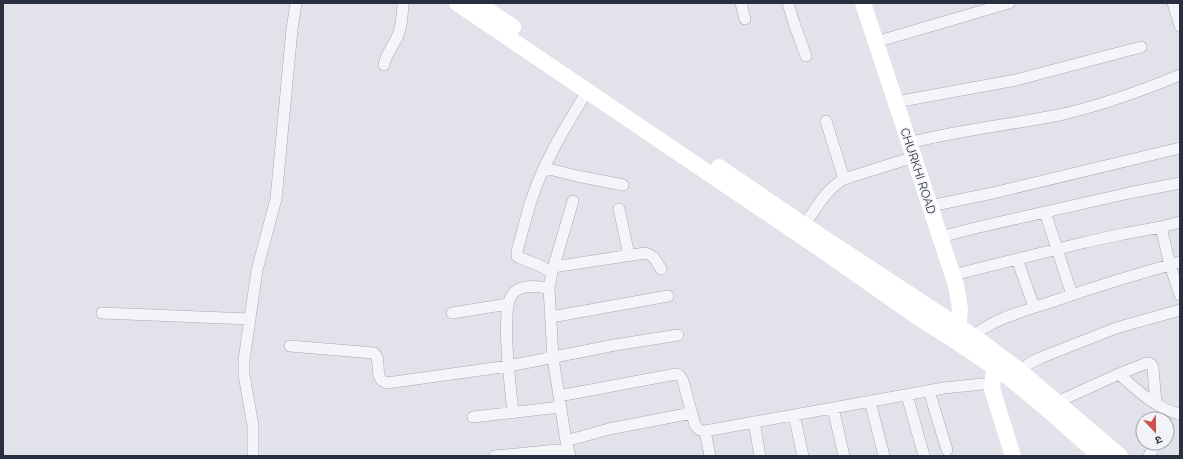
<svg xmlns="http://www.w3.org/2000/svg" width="1183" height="459" font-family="Raleway,'Noto Sans Devanagari',sans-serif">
	<rect width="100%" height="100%" fill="#e2e3ea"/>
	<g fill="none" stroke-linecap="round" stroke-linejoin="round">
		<defs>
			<path id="street" d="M741,3L745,19
				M788,3L794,23L806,56
				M1173,3L1180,26
				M876,42L1009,3
				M384,65C386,55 391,49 395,41C402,30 402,16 403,3
				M896,102L1016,80L1141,47
				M826,121L844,179
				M909,143C958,130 1009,125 1059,115C1100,106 1141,91 1180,75
				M545,168L577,176L623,185
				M930,206L993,193L1180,148
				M619,209L629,255
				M1045,212L1072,295
				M804,225C816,209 826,189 844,179L914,157
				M1161,227L1170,265L1180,295
				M940,237L975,228L1129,193L1180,183
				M1017,259L1034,307
				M553,267L645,253C654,255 656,261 661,269
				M552,272L536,264L520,258L517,256V251C522,234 526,217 531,201C544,161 566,126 588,90
				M953,275L1086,242L1123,234L1161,227L1180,222
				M102,313L250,319
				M452,313L508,304
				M551,317L668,296
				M973,336C995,318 1024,311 1051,302C1094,287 1137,274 1180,262
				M290,346L374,353C383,361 372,379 387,383L509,366L615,345L678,335
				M1119,374C1137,390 1156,409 1180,414
				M1016,375L1030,363L1040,358L1116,328L1180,310
				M929,391L947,450
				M907,395L924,456
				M559,396L676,374L680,376L683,381L695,425C698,429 700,431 705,431L944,388L992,383
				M870,401L884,456
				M1057,402L1119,374L1144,364L1149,363L1152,365L1153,368L1156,404
				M833,408L844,456
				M513,413C511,391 500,310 512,295C520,283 538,287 549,288
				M794,415L803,456
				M473,417L561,407
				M754,422L760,456
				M705,431L710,456
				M566,441L609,429L692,413
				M253,456V426L244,375V360L257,270L276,199L292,29L296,3
				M495,456L568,449
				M570,456L566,441L553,358L549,288L552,272L573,201
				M1149,456L1156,443"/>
		</defs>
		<!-- street casing -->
		<use href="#street" stroke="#a7a9b4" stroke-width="12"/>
		<!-- street -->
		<use href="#street" stroke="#f4f5f8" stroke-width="11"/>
		<!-- secondary -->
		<path stroke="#fff" stroke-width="16" d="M457,3L825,252L916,316L957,342L1006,375L1047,409L1100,456
			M477,3L513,27
			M863,3L956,285L960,309L958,334
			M719,167L804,225L976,338L1020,371L1120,456
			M996,359L994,367L992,389L1013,456"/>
	</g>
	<g text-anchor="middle" stroke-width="3" stroke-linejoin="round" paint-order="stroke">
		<!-- street labels -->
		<g font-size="12" fill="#2a2e41" stroke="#f1f3f7">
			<text transform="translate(918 171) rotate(72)" y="4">CHURKHI ROAD</text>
		</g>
	</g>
	<!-- border -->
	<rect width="1183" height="459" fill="none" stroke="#2a2e41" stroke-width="8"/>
	<!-- north arrow -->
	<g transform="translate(1155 431) rotate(158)"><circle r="19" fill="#f1f3f7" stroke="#a1a4ae"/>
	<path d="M0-3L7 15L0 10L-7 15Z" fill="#cb4f4a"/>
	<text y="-6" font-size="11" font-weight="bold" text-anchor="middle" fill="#2a2e41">उ</text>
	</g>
</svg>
